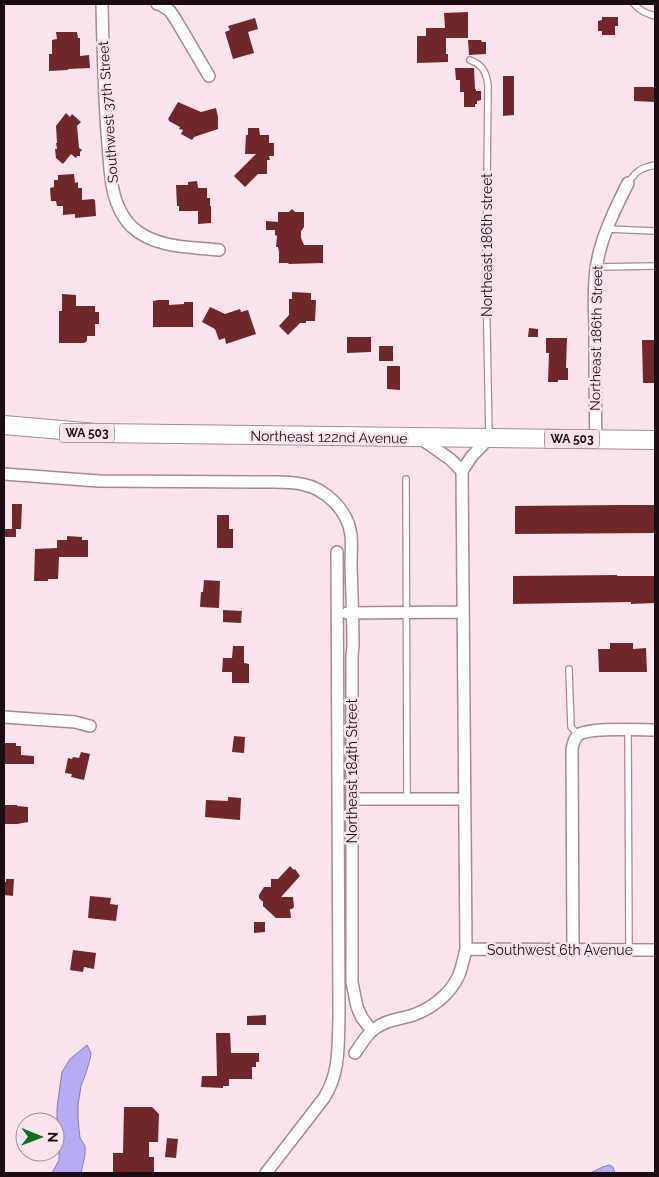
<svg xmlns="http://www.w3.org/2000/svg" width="659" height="1177" font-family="Raleway,sans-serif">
	<rect width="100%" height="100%" fill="#fbe3ed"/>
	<!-- water -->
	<path fill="#b6acf4" stroke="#877cb0" d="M87,1045L91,1053L90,1059L86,1073L81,1086L78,1105V1119L80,1138L85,1146V1155L81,1173H52L59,1160V1146L57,1130V1108L62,1072L70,1059Z
		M609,1165L613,1167L615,1173H590L603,1167Z"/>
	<!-- building -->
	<path fill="#6f2729" d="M468,12V38H446V54H448V62L417,63V36H426V28H445L444,13Z
		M602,17H618V26H615V35H602V31H598V21L602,20Z
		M255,18L258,29L248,32L254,53L233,59L225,32L230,30L228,26Z
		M56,32H77L78,38H80V56L89,55L90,68L68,69V70L49,71V54H52V40L57,39Z
		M468,40H481L482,42H486V54L469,55Z
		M455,68H474L475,89H476V91H481V100L477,101V104H475V107H464V92H460V80H456Z
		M503,76H514V115L503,116Z
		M634,87H655V102L634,101Z
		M178,102L201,112L216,108L218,117V129L194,137L192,140L181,134L183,130L179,129L180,127L169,121V120L168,119Z
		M66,113L70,117L72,114L81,122L77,126L79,148L82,150L80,152V156H77L76,158L71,154L63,164L56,158L55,149H57L56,143H57L56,126Z
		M248,128H259L260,135H269V143H274V156H269L270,160H267V174H258L245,187L234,176L256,154H245L246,135H248Z
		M74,174L75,183L78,182V188H82V200L93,199L95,200L96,216L75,218V214L63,215V206H57L56,201H51L50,188L54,187V180H58V175Z
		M197,181L198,188H207V198H210V206H211V223L198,224V211H179V206H177L176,185H188V182Z
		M292,209L295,212H304V227L301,231V238L304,245H323V263L289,264L288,263H279V252L278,247H276L277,236L275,235V230H266V221L278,222V212H289Z
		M292,292L311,293V300H316L315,321H306V323H300L288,335L279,326L289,315V299H292Z
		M62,294L76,295V306H95V312H99V324H95V336H87V341L84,343H59V311H62Z
		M158,300H169V305L184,304V302H193V327H153V301Z
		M210,307L225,314L240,309L241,312L248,310L256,334L226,344L225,338L219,340L215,329L202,322Z
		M529,328L538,329V337H528Z
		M347,337H371V352L347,353Z
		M546,338H567L566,368H568V380H558V382H548L549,353H546Z
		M642,340H655V383H643Z
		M379,346H393V361H379Z
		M387,366H400V390L387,389Z
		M12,504H22L21,529H16V537H5V529H12Z
		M619,505H655V533L515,534V506Z
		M217,515H229V529H233V548H217Z
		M67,536L82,537V540H88V557H59L58,579H48V581H34L35,549L57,548V540H67Z
		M617,575V576H655V603L631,604V602L513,604V576Z
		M204,580L220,581L219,608L200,607L201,592H203Z
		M223,610L242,611L241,623L223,622Z
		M610,643H633V649L646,648L647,672H599L598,649H610Z
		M233,646H244V663L249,664V683H232V672H222L223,658H232Z
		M234,736L245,737L244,753L232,752Z
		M4,743H16V746H21V755L34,756V764H4Z
		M81,752L90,754L84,780L71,777L72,774L65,773L68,758L72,759L73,757L79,758Z
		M228,797L241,798L240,820L205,817L206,800L228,801Z
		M4,805H17V806L28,807V822L17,824H4Z
		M290,866L294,870L295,869L300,876L281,897H293L294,907L292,909H290L291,918H276L263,906V902L259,898V895L264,887H271V879H278Z
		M6,879H14L13,896L4,895V882H6Z
		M90,896L111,898L110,904L118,905L116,921L88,918Z
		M254,922H265V932L254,933Z
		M73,950L96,953L94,969L84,967L83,972L70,970Z
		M266,1015V1025H247V1016Z
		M216,1033H230L231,1053H259V1062H256V1067H252V1079H229V1086H223V1088L201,1087L202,1076H217Z
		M124,1107H152L159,1114L158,1142H149V1157H154V1173H113V1153H123Z
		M167,1138L178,1139L176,1158L165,1157Z"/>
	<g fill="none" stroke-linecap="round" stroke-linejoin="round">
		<defs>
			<path id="service" d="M634,4C640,11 647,14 655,16
				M470,60C483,65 486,72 488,85L486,280L489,436
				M628,183C637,170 641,168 655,165
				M608,229L655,231
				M596,267L655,266
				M406,479L407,799
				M569,669L571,727L579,735
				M628,730L629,950"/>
			<path id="minor" d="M102,4C103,51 104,98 108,145C110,166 110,189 119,208C122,215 127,222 132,227C155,248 189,247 219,250
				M157,4L161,5L170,11L176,20L209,76
				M420,438L450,459L462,471
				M596,439C595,402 595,364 595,327C594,306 593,278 598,258C603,233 617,205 628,183
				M4,474L99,481L274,482C283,482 292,482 301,484C325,488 348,510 351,535C352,545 351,556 351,566C352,593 353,620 353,647L352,655V982L357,1007L362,1018L372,1031
				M347,613L463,612
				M4,717L75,722L90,726
				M352,799H465
				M466,949L655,950
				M573,950L572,749C573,744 574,739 578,735C588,727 640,730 655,730
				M355,1053C361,1045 366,1035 374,1029C387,1020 395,1020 410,1016C430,1010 450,995 459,975C462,967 464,958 466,949L462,471L472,456L489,438
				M266,1173L324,1098C340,1073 338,1046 339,1017L337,552"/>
			<path id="trunk" d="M4,425L96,433L655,440"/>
		</defs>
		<!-- service casing -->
		<use href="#service" stroke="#aa8796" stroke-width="8"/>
		<!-- minor casing -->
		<use href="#minor" stroke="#aa8796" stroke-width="14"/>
		<!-- trunk casing -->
		<use href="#trunk" stroke="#aa8796" stroke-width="20"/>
		<!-- service -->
		<use href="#service" stroke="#fff" stroke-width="5.5"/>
		<!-- minor -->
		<use href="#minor" stroke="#fff" stroke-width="11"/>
		<!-- trunk -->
		<use href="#trunk" stroke="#fff" stroke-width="18"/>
	</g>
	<g text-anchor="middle" stroke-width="5" stroke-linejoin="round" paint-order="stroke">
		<!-- shield labels -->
		<g fill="#fbe3ed" stroke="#5d4d54" stroke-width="1">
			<rect x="59.5" y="423.5" width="55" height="19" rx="4"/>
			<rect x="544.5" y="429.5" width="55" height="19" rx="4"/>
		</g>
		<g font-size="12" font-weight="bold" fill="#190d13">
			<text x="87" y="437">WA 503</text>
			<text x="572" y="443">WA 503</text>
		</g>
		<!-- street labels -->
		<g font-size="14" fill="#190d13" stroke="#fbe3ed">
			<text transform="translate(108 112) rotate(-94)" y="5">Southwest 37th Street</text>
			<text transform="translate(487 245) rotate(-90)" y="5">Northeast 186th street</text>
			<text transform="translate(596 338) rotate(-89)" y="5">Northeast 186th Street</text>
			<text transform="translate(329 437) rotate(1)" y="5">Northeast 122nd Avenue</text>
			<text transform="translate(352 771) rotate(-90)" y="5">Northeast 184th Street</text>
			<text x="560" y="955">Southwest 6th Avenue</text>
		</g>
	</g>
	<!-- border -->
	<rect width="659" height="1177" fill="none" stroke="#190d13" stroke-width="10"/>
	<!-- north arrow -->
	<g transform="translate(40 1137) rotate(91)"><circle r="24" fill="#fbe3ed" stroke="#a18d96"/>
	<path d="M0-4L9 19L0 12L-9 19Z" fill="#11701d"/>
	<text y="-8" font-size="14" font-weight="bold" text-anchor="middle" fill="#190d13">N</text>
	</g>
</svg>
